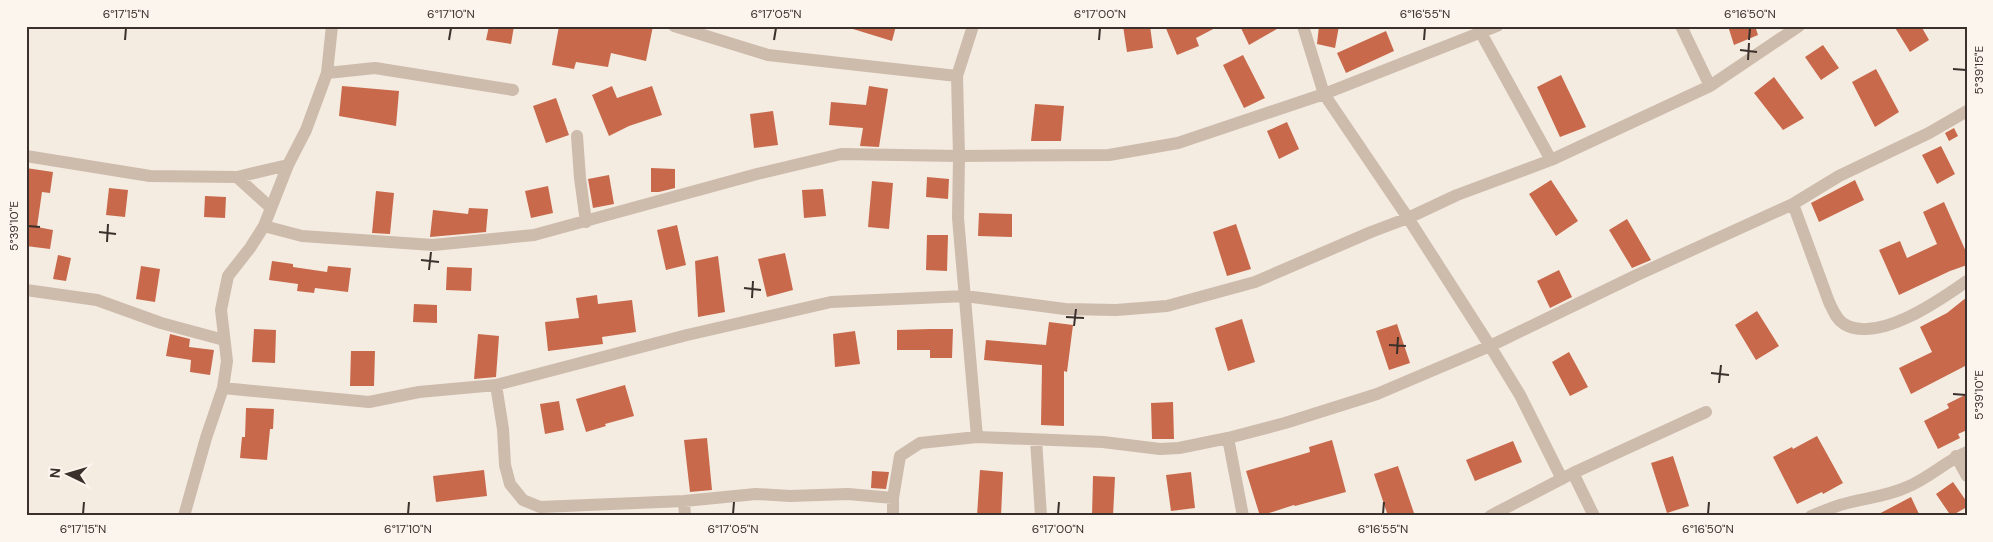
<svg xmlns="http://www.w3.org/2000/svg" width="1993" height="542" font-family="'DM Sans',sans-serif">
	<rect width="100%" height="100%" fill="#f4ebe1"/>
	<!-- building -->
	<path fill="#c8694b" d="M489,26H514L511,44L486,40Z
		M559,26H653L646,61L611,53L608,67L576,62L574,69L552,65Z
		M853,26H896L892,41L853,29Z
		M1123,26H1150L1153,48L1127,52Z
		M1165,26H1219L1196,38L1199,46L1177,55Z
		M1240,26H1282L1249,45Z
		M1319,26H1339L1335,48L1317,44Z
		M1728,26H1755L1758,35L1734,45Z
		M1894,26H1921L1929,40L1910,52Z
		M1386,31L1394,51L1346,73L1337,53Z
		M1823,45L1839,68L1821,80L1805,57Z
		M1243,55L1265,98L1244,108L1223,65Z
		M1876,69L1899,112L1875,127L1852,82Z
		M1561,75L1586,127L1560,137L1537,87Z
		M1774,77L1804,118L1783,130L1754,93Z
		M342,86L399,91L396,126L339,116Z
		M612,86L617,98L652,86L662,115L629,126L609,136L592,95Z
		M869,86L888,89L879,147L860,146L863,128L829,125L831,102L866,105Z
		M556,98L569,135L546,143L533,106Z
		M1035,104L1064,106L1061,141H1031Z
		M773,111L778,145L754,148L750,114Z
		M1287,122L1299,149L1279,159L1267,131Z
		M1954,128L1958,136L1949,141L1945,133Z
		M1941,146L1955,174L1937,184L1922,155Z
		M26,168L53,172L50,193L42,192L37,227L53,230L50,249L26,246Z
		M651,168L675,169V188L659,192H651Z
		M609,175L614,204L593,208L588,179Z
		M927,177L949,179L948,199L926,197Z
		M1551,180L1578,221L1556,236L1529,194Z
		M1855,180L1864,200L1819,222L1811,203Z
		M872,181L893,183L889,229L868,227Z
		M548,186L553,213L531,218L525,191Z
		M109,188L128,190L125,217L106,215Z
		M823,189L826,216L804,218L802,190Z
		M376,191L394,193L390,234L372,233Z
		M205,196L226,197L225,218L204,217Z
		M1944,202L1967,254V265L1950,271L1899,295L1879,250L1900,241L1907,258L1937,244L1923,212Z
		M469,208L488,209L486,232L430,237L433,210L468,214Z
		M979,213L1012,214V237L978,236Z
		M1627,219L1651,260L1632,268L1609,230Z
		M1236,224L1251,269L1227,276L1213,232Z
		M677,225L686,265L666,270L657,230Z
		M927,235H948L947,271L926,270Z
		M785,253L793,290L767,297L758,259Z
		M58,255L71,258L66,281L53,279Z
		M718,256L725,312L698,317L695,261Z
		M272,261L293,264V267L327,272L328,266L351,268L348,292L315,288L314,293L297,291L298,284L269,280Z
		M141,266L160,269L155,302L136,299Z
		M447,267L472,268L471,291L446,290Z
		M1559,270L1572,297L1550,308L1537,281Z
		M597,295L598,304L632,300L636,332L602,337L603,344L548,351L545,322L579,318L576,298Z
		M1967,297V365L1911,394L1899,368L1932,352L1920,327L1947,313Z
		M414,304L437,305V323L413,322Z
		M1757,311L1779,346L1756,360L1735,325Z
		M1242,319L1255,362L1228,371L1215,328Z
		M1049,322L1073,325L1067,372L1064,371V426L1041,425L1042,365L984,360L986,340L1046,345Z
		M1397,324L1410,363L1389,370L1376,331Z
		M254,329L276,330L275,363L252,362Z
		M930,329H953L952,358H930V350H897V330Z
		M855,331L860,364L835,367L833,334Z
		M170,334L190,339L189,347L214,350L210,375L190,372L191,360L166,356Z
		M478,334L499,336L496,377L474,379Z
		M351,351H375L374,386H350Z
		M1569,352L1588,387L1570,396L1552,362Z
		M625,385L634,416L605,424L606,426L586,432L576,399Z
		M1967,394V430L1958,434L1960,438L1938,449L1924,421L1949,408L1947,404Z
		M559,401L564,430L545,434L540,404Z
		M1173,402L1174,439H1152L1151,403Z
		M246,408L274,409L273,429H270L267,460L240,458L242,437H245Z
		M1817,436L1843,483L1823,494L1822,492L1797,504L1773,457L1792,447L1793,449Z
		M707,438L712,490L690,492L684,440Z
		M1332,440L1346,492L1295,506L1294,505L1260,516L1246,471L1310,452L1309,447Z
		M1513,441L1522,462L1475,481L1466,460Z
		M1673,456L1689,506L1667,513L1651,463Z
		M1398,466L1415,516H1388L1374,474Z
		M484,470L487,496L436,502L433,476Z
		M980,470L1003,472L1001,516H977Z
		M872,471L889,472L886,489L871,488Z
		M1191,472L1195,508L1171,511L1166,475Z
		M1093,476L1115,477L1113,516H1092Z
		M1953,482L1967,502V507L1951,516L1936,494Z
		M1911,497L1920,516H1875Z"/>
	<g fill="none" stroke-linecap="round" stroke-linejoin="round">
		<!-- street -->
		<path stroke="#cdbbac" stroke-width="12" d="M674,26L768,55L957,76L959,156L958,218L977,437
			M1303,26L1324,94L1408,218L1490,346L1520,395L1562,479
			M1681,26L1710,86
			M1481,33L1551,160
			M327,73L375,68L513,90
			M957,76L973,26
			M577,136L580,178L586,222
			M26,156L150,176L237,177L288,165
			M237,177L271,208
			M1793,204L1829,302C1833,310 1836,319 1844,324C1878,344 1940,300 1967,281
			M264,226L302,236L433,245L534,235L757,174L841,154L959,156L1109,155L1178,143L1324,94L1497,26
			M26,290L97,300L161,323L224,340
			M496,385L503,429L505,465L510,484L523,500L540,507L684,501L756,494L790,496L848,494L893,498
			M223,388L369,402L419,392L496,385L687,335L831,302L965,296L1065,309L1116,310L1167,306L1255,282L1371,232L1408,218L1457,195L1551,160L1710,86L1799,26
			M1228,438L1243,516
			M1036,440L1041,516
			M1956,456L1967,476
			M1573,473L1594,516
			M684,501L685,516
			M184,516L206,438L223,388L227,361L221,310L228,276L250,248L264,226L288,165L306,130L327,73L332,26
			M893,516V498L900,456L920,443L977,437L1103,442L1160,449L1179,448L1228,438L1285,423L1377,394L1490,346L1637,275L1793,204L1839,176L1929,133L1967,111
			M1490,516L1573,473L1706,412
			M1811,516C1821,512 1831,508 1840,505C1862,498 1886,497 1907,487C1929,478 1946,461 1967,452"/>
	</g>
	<!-- ticks -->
	<path fill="none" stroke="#3b302b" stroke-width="2" d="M125,40L126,28M449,40L451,28M774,40L776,28M1099,40L1100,28M1424,40L1425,28M1749,40L1750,28M1740,50L1757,52M1748,60L1749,43M1953,69L1966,70M28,226L40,227M99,232L116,234M107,242L108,224M421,260L439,262M429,270L431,252M744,288L761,290M752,298L753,281M1066,317L1084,318M1074,326L1076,309M1389,345L1406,346M1397,354L1398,337M1711,373L1729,375M1719,383L1721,365M1953,394L1966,395M83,514L84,502M408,514L409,502M733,514L734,502M1058,514L1059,502M1383,514L1384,502M1708,514L1709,502"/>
	<!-- border -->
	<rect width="1993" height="542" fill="none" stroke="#fbf5ee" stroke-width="55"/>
	<!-- north arrow -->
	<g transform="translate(68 474) rotate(275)" stroke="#fbf5ee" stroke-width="4" paint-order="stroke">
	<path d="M0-4L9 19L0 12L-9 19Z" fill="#3b302b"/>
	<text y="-8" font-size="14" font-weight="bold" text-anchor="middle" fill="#3b302b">N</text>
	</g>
	<rect x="28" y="28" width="1938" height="486" fill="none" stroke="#3b302b" stroke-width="2"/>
	<g font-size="12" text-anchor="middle" fill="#3b302b">
		<text x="126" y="18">6°17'15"N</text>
		<text x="451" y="18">6°17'10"N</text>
		<text x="776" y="18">6°17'05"N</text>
		<text x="1100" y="18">6°17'00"N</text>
		<text x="1425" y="18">6°16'55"N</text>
		<text x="1750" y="18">6°16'50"N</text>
		<text transform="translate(1979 70) rotate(-90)" y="4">5°39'15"E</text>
		<text transform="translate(14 226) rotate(-90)" y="4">5°39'10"E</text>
		<text transform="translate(1979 395) rotate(-90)" y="4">5°39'10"E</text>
		<text x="83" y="533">6°17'15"N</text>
		<text x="408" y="533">6°17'10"N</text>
		<text x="733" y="533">6°17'05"N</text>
		<text x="1058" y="533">6°17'00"N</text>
		<text x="1383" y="533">6°16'55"N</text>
		<text x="1708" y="533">6°16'50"N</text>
	</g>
</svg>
